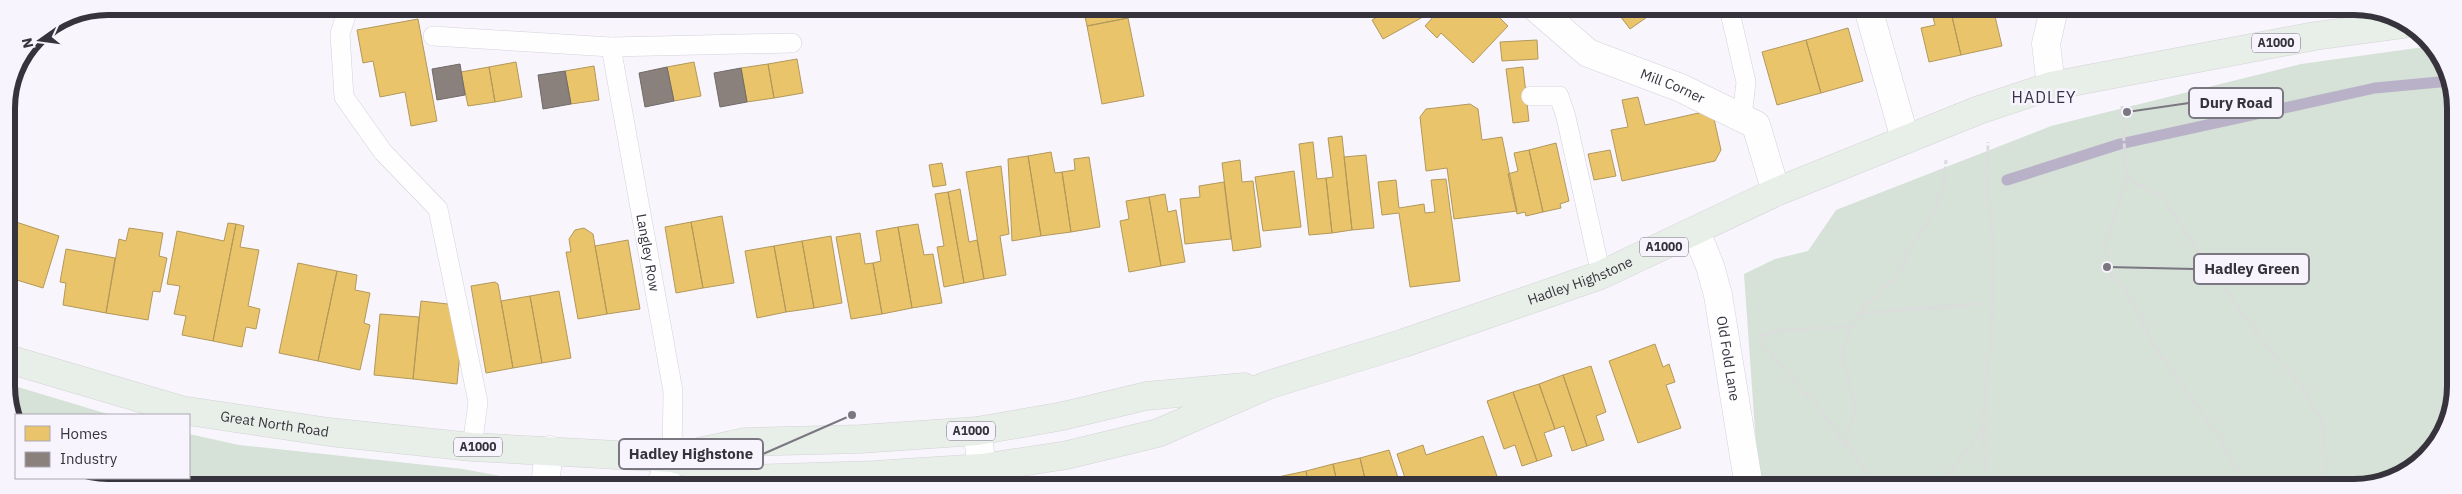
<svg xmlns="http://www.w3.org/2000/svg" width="2462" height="494" font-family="'IBM Plex Sans',sans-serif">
	<rect width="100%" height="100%" fill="#f8f6fc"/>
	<!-- green -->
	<path fill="#d6e1d7" d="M574,7H851L803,15Z
		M2431,46L2454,88V406L2421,462L2361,488L1759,487L1744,274L1775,259L1808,251L1836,210L2051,126L2301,64Z
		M8,384L111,415H16V421L8,406Z
		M189,434L239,445L463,469L528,481L529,486H88L73,478H189Z"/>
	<!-- homes -->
	<path fill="#e9c46a" stroke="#b3985c" d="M1083,7H1126L1128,18L1087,26Z
		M1358,7H1381L1363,17Z
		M1394,7H1441L1383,39L1372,20Z
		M1442,7L1448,13L1453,7H1489L1508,26L1473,63L1441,33L1437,38L1425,26Z
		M1614,8H1660L1630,29Z
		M1950,8H1993L2002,46L1961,55Z
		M1950,8L1961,55L1929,62L1921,28L1935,25L1931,10Z
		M1128,18L1144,96L1102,104L1087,26Z
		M418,19L437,121L411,126L405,92L380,97L373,61L363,63L357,30Z
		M1848,28L1863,81L1821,93L1806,40Z
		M1537,40L1538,59L1502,61L1500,42Z
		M1806,40L1821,93L1777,105L1762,52Z
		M797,59L803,93L774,98L768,64Z
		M516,62L522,97L495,102L489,67Z
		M694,62L701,96L674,101L667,67Z
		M768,64L774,98L747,102L741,68Z
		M594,66L599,100L571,104L565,71Z
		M489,67L495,102L468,106L461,72Z
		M1523,67L1529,121L1513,123L1506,69Z
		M1638,97L1645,125L1712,110L1721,150L1715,161L1622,181L1611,130L1628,127L1622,100Z
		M1470,104L1478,109L1482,140L1502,137L1517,211L1454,219L1447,168L1426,171L1420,117L1426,109Z
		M1342,136L1352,230L1332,233L1326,178L1333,177L1328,138Z
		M1313,142L1317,179L1326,178L1332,233L1309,235L1299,144Z
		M1556,143L1569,201L1560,204L1561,208L1543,212L1529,150Z
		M1529,150L1543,212L1526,216L1525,212L1517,214L1508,174L1518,171L1514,153Z
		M1610,150L1616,176L1594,180L1588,154Z
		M1051,152L1055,173L1062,172L1071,232L1041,236L1028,156Z
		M1366,155L1374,228L1352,230L1344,157Z
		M1028,156L1041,236L1012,241L1008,159Z
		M1089,157L1100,227L1071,232L1062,172L1075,170L1074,159Z
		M1240,160L1242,182L1253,181L1261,247L1233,251L1222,163Z
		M942,163L946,185L933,187L929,165Z
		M1001,166L1009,234L1000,236L1006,275L984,279L966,172Z
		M1294,171L1301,227L1263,231L1255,177Z
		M1446,179L1460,281L1410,287L1399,213L1382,215L1378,182L1396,180L1399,208L1424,204L1425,213L1435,212L1431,180Z
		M1224,182L1231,239L1185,244L1180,199L1200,197L1199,186Z
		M960,189L969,242L977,240L984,279L964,283L948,192Z
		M948,192L964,283L944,287L937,247L944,246L935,194Z
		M1165,194L1168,212L1176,210L1185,262L1161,266L1149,197Z
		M1149,197L1161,266L1129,272L1120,221L1129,219L1126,201Z
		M722,216L734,283L703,288L691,222Z
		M7,219L16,222L7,250Z
		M16,222L59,236L43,288L7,277V250Z
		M691,222L703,288L676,293L665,227Z
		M228,223L236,224L213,341L182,335L186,316L174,314L180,286L167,284L177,231L224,241Z
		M236,224L244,226L240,247L259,250L248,306L260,309L256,329L246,327L242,347L213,341Z
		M918,224L924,255L933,254L942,303L912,308L898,227Z
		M898,227L912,308L882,314L873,263L881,261L876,231Z
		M129,228L163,233L159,256L167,258L160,292L153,291L148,320L106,313L119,239L126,241Z
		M584,228L593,234L607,314L578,319L566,252H571L569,239L575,230Z
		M860,233L865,264L873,263L882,314L851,319L836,237Z
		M831,236L842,303L814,308L802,241Z
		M628,240L640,309L607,314L595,246Z
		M802,241L814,308L786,312L774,246Z
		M774,246L786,312L757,318L745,251Z
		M66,249L115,258L106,313L63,305L66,283L60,282Z
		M298,263L337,271L318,361L279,353Z
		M337,271L357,275L355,290L370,293L364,323L370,325L360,370L318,361Z
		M495,282L498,284L513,368L486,373L471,286Z
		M559,291L571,358L542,363L530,296Z
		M530,296L542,363L513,368L501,301Z
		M421,301L448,304L460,353L457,384L413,379Z
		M380,314L419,317L413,379L374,375Z
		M1655,344L1663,367L1669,364L1675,382L1666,385L1681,428L1638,443L1609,361Z
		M1591,366L1606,412L1596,416L1604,440L1587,446L1563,375Z
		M1563,375L1587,446L1572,451L1564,426L1555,429L1539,384Z
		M1539,384L1555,429L1544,433L1552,456L1537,461L1513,392Z
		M1513,392L1537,461L1522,466L1515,445L1504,449L1487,401Z
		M1483,436L1499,482L1482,487H1476L1474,480L1455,487H1408L1397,454L1423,445L1426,455Z
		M1389,450L1401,487H1367L1360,458Z
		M1360,458L1367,487H1338L1333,464Z
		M1333,464L1338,487H1309L1306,471Z
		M1306,471L1309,487H1280L1278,477Z
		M1278,477L1280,487H1253L1252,484Z
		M1699,479L1702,487H1678Z"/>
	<!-- industry -->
	<path fill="#8a817c" stroke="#716a69" d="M460,64L465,95L437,100L432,69Z
		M667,67L674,101L645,107L639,73Z
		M741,68L747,102L720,107L714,73Z
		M565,71L571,104L543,109L538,75Z"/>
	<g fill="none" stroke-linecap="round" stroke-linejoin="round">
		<!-- stream -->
		<path stroke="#b8b1c7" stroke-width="11" d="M2007,180L2120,144L2375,88L2450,81"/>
		<defs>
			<g id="service">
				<path d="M349,6L340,34L344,97L383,152L438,209L478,402L472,447"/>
				<path d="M1729,8L1746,82L1742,117"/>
				<path d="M433,36L611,47L792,43"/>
				<path id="s1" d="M611,47L673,391L672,458"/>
				<path d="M1531,96H1559L1566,117L1601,275"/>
			</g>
			<g id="minor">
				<path id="s2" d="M1535,7L1588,53L1681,88L1756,125L1776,192"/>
				<path d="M1868,8L1905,139"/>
				<path id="s3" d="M1696,232L1710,266L1718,295L1749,487"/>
				<path d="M977,431L985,487"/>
			</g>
			<path id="tertiary" d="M2051,86L2046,44L2054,8
				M545,486L549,450
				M660,486L672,458"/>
			<g id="primary">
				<path id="s4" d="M8,359L181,410L329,432L472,447L672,458L747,479L874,475L982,468L1067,455L1158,433L1268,385L1404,343L1601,275L1776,192L1979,110L2051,86L2315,36L2404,24"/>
				<path d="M676,457L745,442L860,439L977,431L1063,416L1146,396L1244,387"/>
			</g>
		</defs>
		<!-- service casing -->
		<use href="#service" stroke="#d4d1d9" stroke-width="20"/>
		<!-- minor casing -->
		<use href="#minor" stroke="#d4d1d9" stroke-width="29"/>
		<!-- tertiary casing -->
		<use href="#tertiary" stroke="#d4d1d9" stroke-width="29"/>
		<!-- primary casing -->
		<use href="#primary" stroke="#d4d3d7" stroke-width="29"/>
		<!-- path -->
		<path stroke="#dcdbdd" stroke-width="3" stroke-dasharray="5 2.5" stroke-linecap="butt" d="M2122,106L2126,177L2118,208L2105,241L2109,272L2126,289L2155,348L2218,434L2246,487
			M2126,177L2162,197L2203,259L2268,348L2303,388L2324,425L2326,467L2321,488
			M1861,313L1991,303
			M1758,336L1783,330L1851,327
			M1760,342L1820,409L1877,487
			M1845,445L1855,409L1843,354L1849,332L1863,308L1900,272L1909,250L1934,213L1943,190L1946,160
			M1939,487L1983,428
			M1988,487L1984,459V412L1991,336L1994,250L1987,180L1988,142"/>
		<!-- service -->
		<use href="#service" stroke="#fefeff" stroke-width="19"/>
		<!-- minor -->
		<use href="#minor" stroke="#fefeff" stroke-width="28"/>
		<!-- tertiary -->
		<use href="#tertiary" stroke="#fefeff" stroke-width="28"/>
		<!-- primary -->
		<use href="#primary" stroke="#e8eee8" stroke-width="28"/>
	</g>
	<g text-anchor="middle" stroke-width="5" stroke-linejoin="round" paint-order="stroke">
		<!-- shield labels -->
		<g fill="#f7f4fe" stroke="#706d77" stroke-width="1">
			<rect x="2252" y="33.5" width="48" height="19" rx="4"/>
			<rect x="1640" y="237.5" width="48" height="19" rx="4"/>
			<rect x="947" y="421.5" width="48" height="19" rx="4"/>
			<rect x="454" y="437.5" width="48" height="19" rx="4"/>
		</g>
		<g font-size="12" font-weight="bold" fill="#36333d">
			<text x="2276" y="47">A1000</text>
			<text x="1664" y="251">A1000</text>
			<text x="971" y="435">A1000</text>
			<text x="478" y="451">A1000</text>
		</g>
		<!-- street labels -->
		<g font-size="14" fill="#36333d" stroke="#f7f4fe">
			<text dy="5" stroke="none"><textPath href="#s2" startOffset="161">Mill Corner</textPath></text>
			<text dy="5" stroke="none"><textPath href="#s1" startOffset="209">Langley Row</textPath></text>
			<text dy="5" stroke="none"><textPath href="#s4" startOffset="1616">Hadley Highstone</textPath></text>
			<text dy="5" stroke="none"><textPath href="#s3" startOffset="131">Old Fold Lane</textPath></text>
			<text dy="5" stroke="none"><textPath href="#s4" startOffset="275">Great North Road</textPath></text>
		</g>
		<!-- quarter labels -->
		<g font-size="16" letter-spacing="1" fill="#3b3449" stroke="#f7f4fe">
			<text x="2044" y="103">HADLEY</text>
		</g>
	</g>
	<!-- crop -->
	<path d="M0 0H2462V494H0ZM108 15H2354A93 93 0 0 1 2447 108V386A93 93 0 0 1 2354 479H108A93 93 0 0 1 15 386V108A93 93 0 0 1 108 15Z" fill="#f7f4fe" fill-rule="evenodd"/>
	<path fill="none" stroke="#36333d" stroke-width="6" d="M108 15H2354A93 93 0 0 1 2447 108V386A93 93 0 0 1 2354 479H108A93 93 0 0 1 15 386V108A93 93 0 0 1 108 15Z"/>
	<!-- callouts -->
	<path fill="none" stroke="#7a7780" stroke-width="2" d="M2127 112L2189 103M2107 267L2194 269M852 415L763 454"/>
	<g fill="#7a7780" stroke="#f7f4fe" stroke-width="2">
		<circle cx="2127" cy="112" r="5"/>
		<circle cx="2107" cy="267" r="5"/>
		<circle cx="852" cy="415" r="5"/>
	</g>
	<g fill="#f7f4fe" stroke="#7a7780" stroke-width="2">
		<rect x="2189" y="88" width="94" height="30" rx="5"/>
		<rect x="2194" y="254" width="115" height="30" rx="5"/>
		<rect x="619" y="439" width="144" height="30" rx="5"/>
	</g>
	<g font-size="15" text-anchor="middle" font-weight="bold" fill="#36333d">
		<text x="2236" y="108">Dury Road</text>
		<text x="2252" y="274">Hadley Green</text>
		<text x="691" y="459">Hadley Highstone</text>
	</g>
	<!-- legend -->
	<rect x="15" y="414" width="175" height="65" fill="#f7f4fe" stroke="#aaa7b1"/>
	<rect x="25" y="426" width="25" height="15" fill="#e9c46a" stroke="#aaa7b1"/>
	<text x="60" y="439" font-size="15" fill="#36333d">Homes</text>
	<rect x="25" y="452" width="25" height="15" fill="#8a817c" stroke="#aaa7b1"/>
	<text x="60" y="464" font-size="15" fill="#36333d">Industry</text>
	<!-- north arrow -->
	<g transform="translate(40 40) rotate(256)" stroke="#f7f4fe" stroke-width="4" paint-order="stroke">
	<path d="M0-4L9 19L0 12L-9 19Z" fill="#36333d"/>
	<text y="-8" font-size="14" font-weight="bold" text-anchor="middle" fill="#36333d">N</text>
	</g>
</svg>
